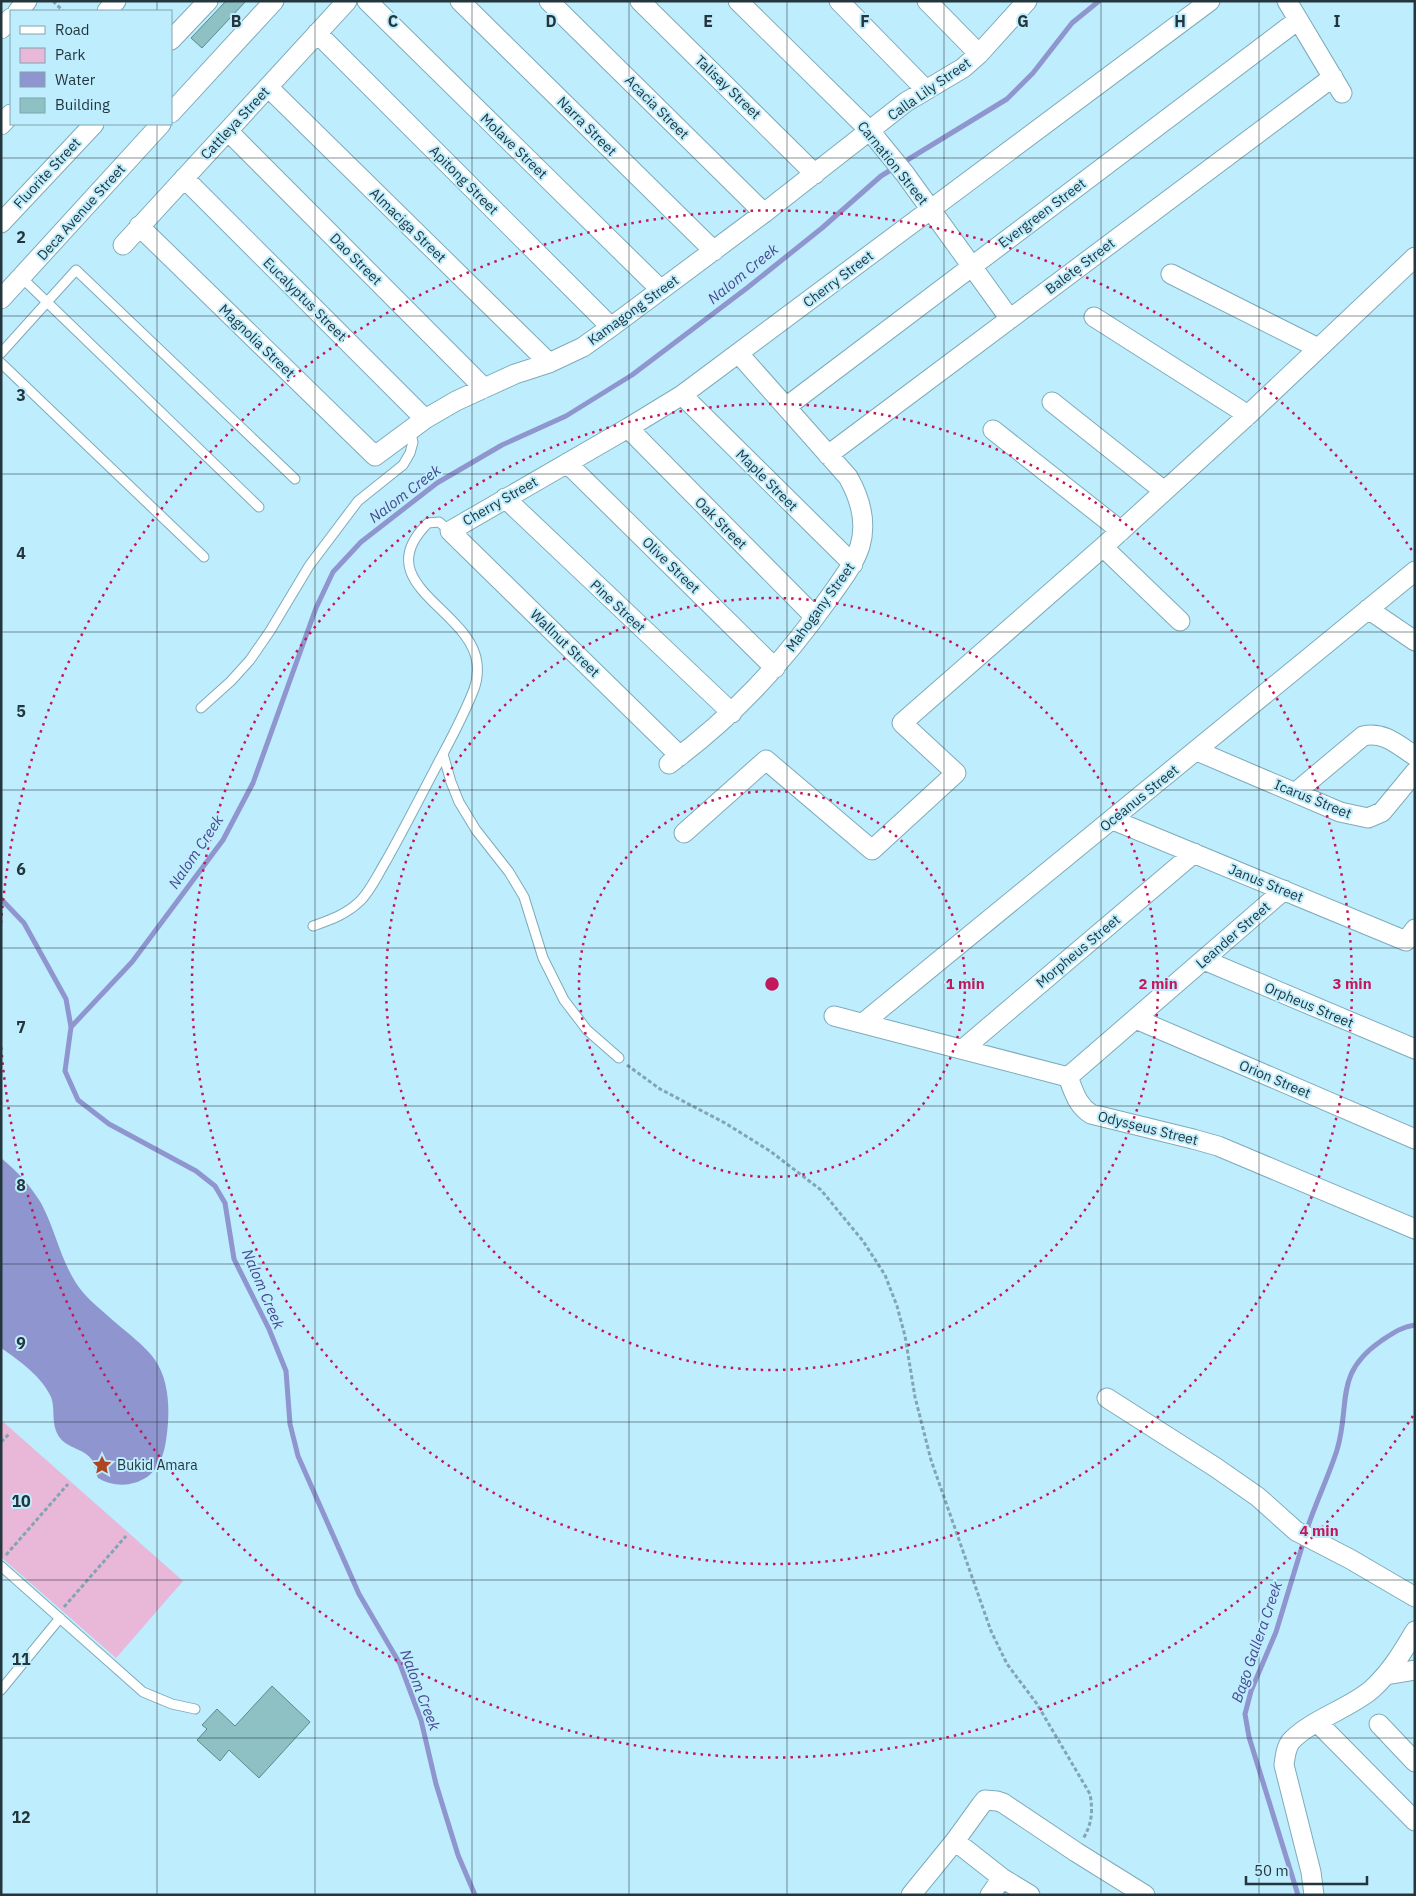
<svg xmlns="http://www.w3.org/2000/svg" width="1416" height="1896" font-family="'IBM Plex Sans',sans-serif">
	<rect width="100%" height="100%" fill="#beedfd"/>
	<!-- green -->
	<path fill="#e9b7d8" d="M1,1420L183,1581L116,1658L1,1557Z"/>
	<!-- water -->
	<path fill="#8f95ce" d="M1,1158C17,1171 30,1185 41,1203C55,1229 60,1258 76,1283C85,1297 96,1305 108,1316C121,1328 146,1346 155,1360C169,1380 170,1409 167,1433C165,1450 162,1466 147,1477C132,1487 113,1487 98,1478C95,1472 95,1464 92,1460C85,1449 67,1448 60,1438C50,1424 56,1410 51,1397C42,1377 19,1360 1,1348Z"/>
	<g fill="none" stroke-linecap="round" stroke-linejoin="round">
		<!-- stream -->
		<path stroke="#8f95ce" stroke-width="5" d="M1,899L24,923L66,999L71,1027
			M1306,1532C1315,1504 1328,1478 1337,1450C1351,1404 1333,1374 1381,1341C1393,1333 1401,1327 1415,1325
			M475,1895L458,1855L436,1784L421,1720L400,1664L359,1594L298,1456L290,1424L286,1371L269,1329L234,1259L225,1203L215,1186L196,1171L109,1124L78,1100L65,1071L71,1027L132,962L223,840L253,783L316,608L333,572L361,542L437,483L502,445L566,416L632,375L747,288L822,228L881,176L1007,99L1033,73L1072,23L1099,1
			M1298,1895L1249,1737L1245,1714L1251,1691L1276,1632L1304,1540"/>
	</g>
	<!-- building -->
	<path fill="#8ec1c3" stroke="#598a8c" d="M226,1H246L202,48L191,38Z
		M272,1686L310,1722L259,1778L229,1750L220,1761L197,1740L207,1729L202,1725L217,1709L235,1726Z"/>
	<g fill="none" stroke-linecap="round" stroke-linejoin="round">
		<defs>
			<path id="service" d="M21,277L259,507
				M1,353L76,270L295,479
				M1,363L204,557
				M201,708L231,681L250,660L270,631L309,566L358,501L403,465L410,453L413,442L410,430
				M443,754L451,782L459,802L476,830L509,872L524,897L543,958L564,1000L587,1030L619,1058
				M313,926C330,920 345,915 359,902C370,892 378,874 386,861C403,831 418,801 434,771C448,744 463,718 474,689C477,681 478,672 477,663C471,609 366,584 428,523L439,522L450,531
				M1,1566L143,1692L172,1704L195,1709
				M1,1690L60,1618"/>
			<path id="minor" d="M367,1L661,290
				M460,1L714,251
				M549,1L764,213
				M640,1L815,174
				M738,1L870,131L905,174L1010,319
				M839,1L926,90
				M927,1L979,54
				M1287,1L1342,93
				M18,11L27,1
				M107,11L116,1
				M1,29L11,18
				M317,33L611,327
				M171,40L208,1
				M268,87L549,363
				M171,113L274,1
				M1,125L11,114
				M228,131L484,388
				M184,178L425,419
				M1,223L94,124
				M139,226L375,456L425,419L456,401L515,374L549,363L583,347L611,327L764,213L906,102L963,68L979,54L1027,1
				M123,245L347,1
				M1171,274L1318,348
				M1,299L161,124
				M1094,317L1248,415
				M682,395L853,564
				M1052,402L1164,491
				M786,407L1298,20
				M628,428L815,617
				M993,430L1121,531
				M828,455L1333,77
				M567,463L775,668
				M505,498L732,713
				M1103,547L1180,621
				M1368,609L1415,641
				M1197,751L1340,812L1368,818L1382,812L1415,772
				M680,756L450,531L628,428L682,395L1210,1
				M669,764C734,716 782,664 829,598C840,582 854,565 860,546C867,522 860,498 848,477L739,354
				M1295,793L1363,736C1384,731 1398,745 1415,756
				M1113,820L1406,941L1415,929
				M684,833L766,760L872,850L956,773L902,723L1103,547L1248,415L1415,257
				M1204,960L1415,1049
				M834,1016L1068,1077
				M1136,1019L1415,1139
				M863,1023L1415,571
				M963,1049L1194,853
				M1068,1077C1074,1092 1077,1105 1091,1114L1193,1139L1218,1146L1415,1229
				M1068,1077L1284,890
				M1107,1398L1215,1467L1258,1497L1296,1531L1350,1559L1415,1597
				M1386,1675L1415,1670
				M1317,1722L1415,1821
				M1379,1724L1415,1762
				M955,1841L1002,1878L1030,1895
				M911,1895L955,1841L981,1805L985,1800L997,1801L1003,1803L1076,1852L1145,1895
				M990,1895L1002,1878
				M1314,1895L1311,1872L1284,1765C1285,1757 1286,1746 1292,1740C1313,1719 1348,1709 1371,1690C1390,1673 1402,1653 1415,1631"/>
		</defs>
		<!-- service casing -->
		<use href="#service" stroke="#7eabba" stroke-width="11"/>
		<!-- minor casing -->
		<use href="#minor" stroke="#7eabba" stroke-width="21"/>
		<!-- path -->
		<path stroke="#81a5b2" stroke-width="3" stroke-dasharray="4 2.5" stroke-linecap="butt" d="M53,1L63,11
			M627,1065L660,1089L725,1123L770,1151L821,1190L863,1241L885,1275L897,1306L905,1336L915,1397L931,1460L991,1631L1007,1664L1037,1704L1090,1794C1093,1811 1092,1824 1083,1839
			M1,1442L10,1433
			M6,1555L68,1484
			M64,1607L126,1536"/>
		<!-- service -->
		<use href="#service" stroke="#fff" stroke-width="9"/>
		<!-- minor -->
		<use href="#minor" stroke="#fff" stroke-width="19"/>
	</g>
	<!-- grid -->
	<path fill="none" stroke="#24363d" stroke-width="1" stroke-opacity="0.55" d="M157,1V11M315,1V1895M472,1V1895M629,1V1895M787,1V1895M944,1V1895M1101,1V1895M1259,1V1895M157,124V1895M1,158H1415M1,316H1415M1,474H1415M1,632H1415M1,790H1415M1,948H1415M1,1106H1415M1,1264H1415M1,1422H1415M1,1580H1415M1,1738H1415"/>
	<!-- distance rings -->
	<g fill="none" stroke="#c2185b" stroke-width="2.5" stroke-dasharray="2.5 5">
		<circle cx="772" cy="984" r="193"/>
		<circle cx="772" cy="984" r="386"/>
		<circle cx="772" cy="984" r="580"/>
		<path d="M1413 1416A773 773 0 0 1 1 1045M1 923A773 773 0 0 1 1413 552"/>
	</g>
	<!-- icons -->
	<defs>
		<symbol id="sight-bare" viewBox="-9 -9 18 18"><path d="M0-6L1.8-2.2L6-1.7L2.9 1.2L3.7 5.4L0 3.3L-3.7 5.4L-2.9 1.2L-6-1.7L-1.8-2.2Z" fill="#ad461f" stroke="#beedfd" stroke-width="2.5" paint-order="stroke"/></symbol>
	</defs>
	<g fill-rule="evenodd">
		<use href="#sight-bare" x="88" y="1451" width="28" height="28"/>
	</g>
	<g text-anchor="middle" stroke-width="4" stroke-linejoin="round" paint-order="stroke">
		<!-- street labels -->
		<g font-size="14" fill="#24363d" stroke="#beedfd">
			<text transform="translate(728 87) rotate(44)" y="5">Talisay Street</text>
			<text transform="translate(929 89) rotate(-35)" y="5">Calla Lily Street</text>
			<text transform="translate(657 107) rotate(45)" y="5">Acacia Street</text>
			<text transform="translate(235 123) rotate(-47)" y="5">Cattleya Street</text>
			<text transform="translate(587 126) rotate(45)" y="5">Narra Street</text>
			<text transform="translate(514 146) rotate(44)" y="5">Molave Street</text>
			<text transform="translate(893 163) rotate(51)" y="5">Carnation Street</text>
			<text transform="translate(47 173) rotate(-47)" y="5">Fluorite Street</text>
			<text transform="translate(464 180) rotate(45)" y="5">Apitong Street</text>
			<text transform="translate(81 212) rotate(-48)" y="5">Deca Avenue Street</text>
			<text transform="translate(1042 213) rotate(-37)" y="5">Evergreen Street</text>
			<text transform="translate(408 225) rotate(44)" y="5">Almaciga Street</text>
			<text transform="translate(356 259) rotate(45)" y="5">Dao Street</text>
			<text transform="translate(1080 266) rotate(-37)" y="5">Balete Street</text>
			<text transform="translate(838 279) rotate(-37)" y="5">Cherry Street</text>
			<text transform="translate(305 299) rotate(45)" y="5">Eucalyptus Street</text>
			<text transform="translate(633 310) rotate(-36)" y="5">Kamagong Street</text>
			<text transform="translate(257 341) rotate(44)" y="5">Magnolia Street</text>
			<text transform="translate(767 480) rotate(45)" y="5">Maple Street</text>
			<text transform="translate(500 501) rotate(-30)" y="5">Cherry Street</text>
			<text transform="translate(721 523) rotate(45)" y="5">Oak Street</text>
			<text transform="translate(671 565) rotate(44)" y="5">Olive Street</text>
			<text transform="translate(618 606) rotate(43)" y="5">Pine Street</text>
			<text transform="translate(820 607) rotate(-54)" y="5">Mahogany Street</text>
			<text transform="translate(565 643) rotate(44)" y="5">Wallnut Street</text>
			<text transform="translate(1139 798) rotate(-39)" y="5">Oceanus Street</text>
			<text transform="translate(1313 799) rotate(22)" y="5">Icarus Street</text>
			<text transform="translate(1266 883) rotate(22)" y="5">Janus Street</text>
			<text transform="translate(1233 935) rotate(-41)" y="5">Leander Street</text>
			<text transform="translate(1078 951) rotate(-40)" y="5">Morpheus Street</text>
			<text transform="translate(1309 1005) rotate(23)" y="5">Orpheus Street</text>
			<text transform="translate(1275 1079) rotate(23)" y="5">Orion Street</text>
			<text transform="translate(1148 1128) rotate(14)" y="5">Odysseus Street</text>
		</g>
		<!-- poi labels -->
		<g font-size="14" fill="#24363d" stroke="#beedfd" text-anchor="start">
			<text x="117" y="1470">Bukid Amara</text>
		</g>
		<!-- water labels -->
		<g font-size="15" font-style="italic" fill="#47488f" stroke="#beedfd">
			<text transform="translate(743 274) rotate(-39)" y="5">Nalom Creek</text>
			<text transform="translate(405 494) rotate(-37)" y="5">Nalom Creek</text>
			<text transform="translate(196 852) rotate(-56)" y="5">Nalom Creek</text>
			<text transform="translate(263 1289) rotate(67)" y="5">Nalom Creek</text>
			<text transform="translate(1257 1642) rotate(-71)" y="5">Bago Gallera Creek</text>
			<text transform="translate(420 1690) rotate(69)" y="5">Nalom Creek</text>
		</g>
	</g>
	<g font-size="16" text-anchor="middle" font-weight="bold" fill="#24363d" stroke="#beedfd" stroke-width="4" stroke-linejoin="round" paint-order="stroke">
		<text x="236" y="27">B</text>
		<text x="393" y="27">C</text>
		<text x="551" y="27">D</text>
		<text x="708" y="27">E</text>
		<text x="865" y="27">F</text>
		<text x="1023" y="27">G</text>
		<text x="1180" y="27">H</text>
		<text x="1337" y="27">I</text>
		<text x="21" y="243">2</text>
		<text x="21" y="401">3</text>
		<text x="21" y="559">4</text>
		<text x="21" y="717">5</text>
		<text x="21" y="875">6</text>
		<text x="21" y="1033">7</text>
		<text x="21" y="1191">8</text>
		<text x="21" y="1349">9</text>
		<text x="21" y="1507">10</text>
		<text x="21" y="1665">11</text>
		<text x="21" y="1823">12</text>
	</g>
	<circle cx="772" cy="984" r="8" fill="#c2185b" stroke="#beedfd" stroke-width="2.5"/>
	<g font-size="15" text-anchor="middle" font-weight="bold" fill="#c2185b" stroke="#beedfd" stroke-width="4" stroke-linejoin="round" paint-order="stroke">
		<text x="965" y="989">1 min</text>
		<text x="1158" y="989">2 min</text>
		<text x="1352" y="989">3 min</text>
		<text x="1319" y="1536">4 min</text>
	</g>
	<!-- border -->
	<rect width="1416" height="1896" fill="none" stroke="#24363d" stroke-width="5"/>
	<!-- legend -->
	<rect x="10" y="10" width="162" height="115" fill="#beedfd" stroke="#80a4b0"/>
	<rect x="20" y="26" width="25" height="8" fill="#ffffff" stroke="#80a4b0"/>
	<text x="55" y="35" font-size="15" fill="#24363d">Road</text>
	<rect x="20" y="48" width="25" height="15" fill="#e9b7d8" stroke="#80a4b0"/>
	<text x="55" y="60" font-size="15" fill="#24363d">Park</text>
	<rect x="20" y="72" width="25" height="15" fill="#8f95ce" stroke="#80a4b0"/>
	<text x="55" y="85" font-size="15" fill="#24363d">Water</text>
	<rect x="20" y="98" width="25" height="15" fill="#8ec1c3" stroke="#80a4b0"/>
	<text x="55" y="110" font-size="15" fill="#24363d">Building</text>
	<!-- scale -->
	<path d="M1246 1876v8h121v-8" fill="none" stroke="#24363d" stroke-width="2.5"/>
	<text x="1254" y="1876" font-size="15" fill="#24363d" stroke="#beedfd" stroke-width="4" paint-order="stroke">50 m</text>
</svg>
